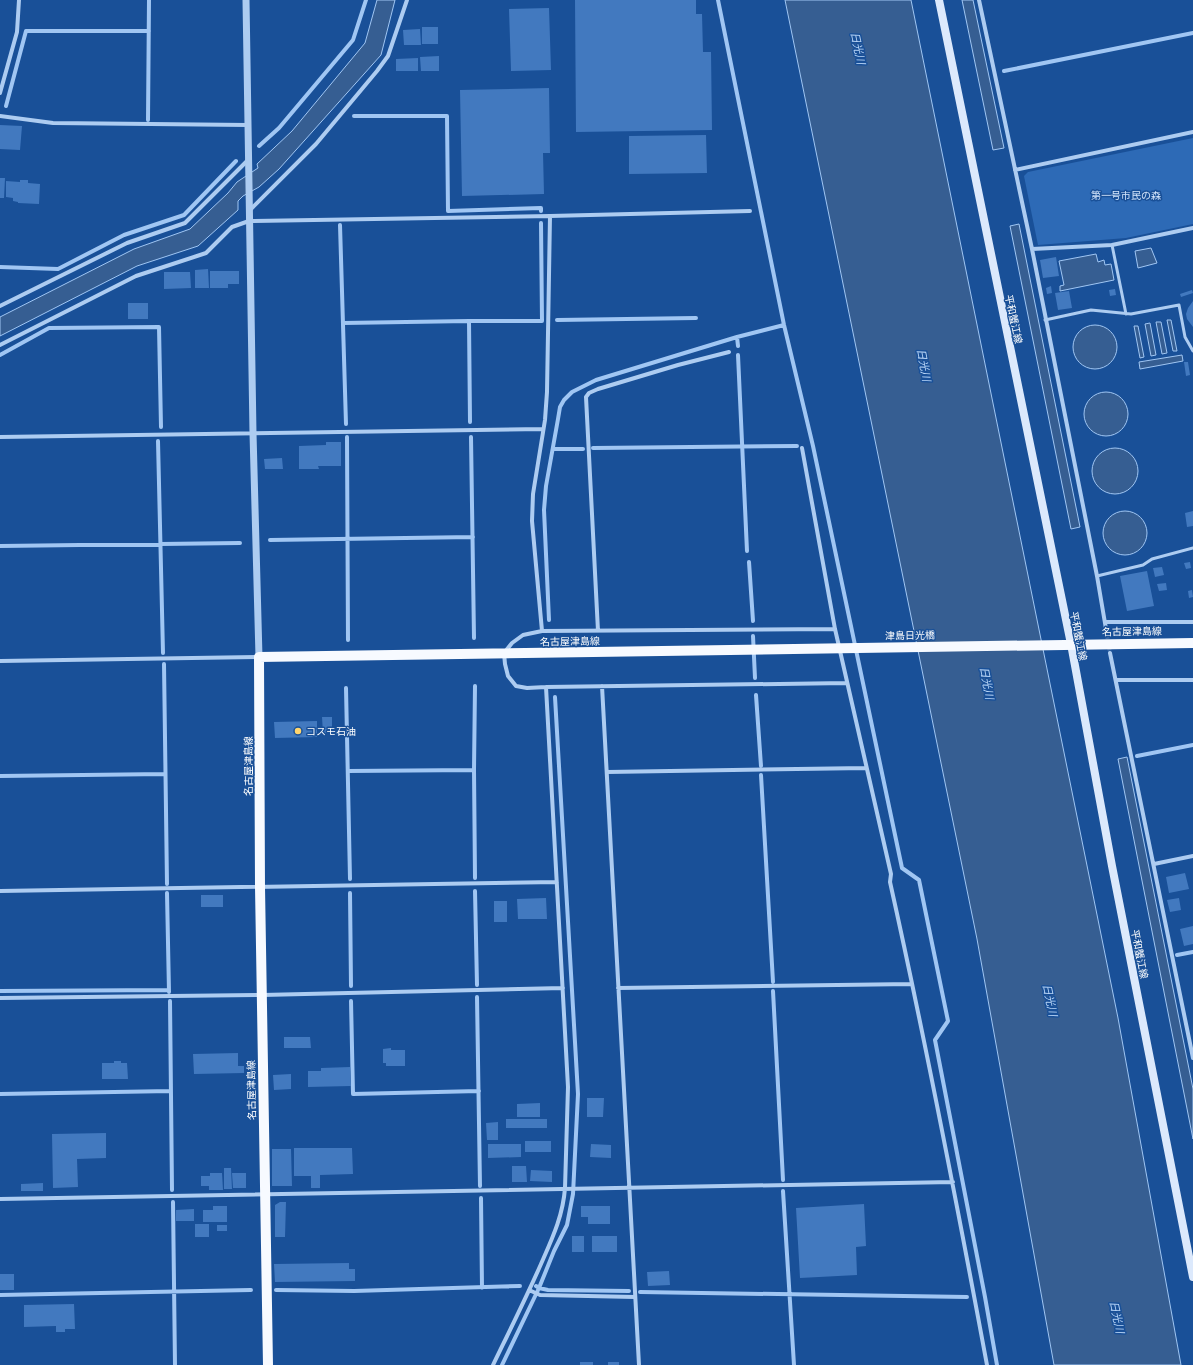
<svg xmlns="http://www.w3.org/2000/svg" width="1193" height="1365" font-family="'Varela Round','Noto Sans JP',sans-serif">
	<rect width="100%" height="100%" fill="#195098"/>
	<!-- green -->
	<path fill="#2d6ab6" d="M1193,138V224L1126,238L1038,245L1024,176L1028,172Z"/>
	<!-- water -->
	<path fill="#365e92" stroke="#a0c6f3" d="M377,0H395L381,55L279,169L259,187L243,196L238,201V210L198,246L137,266L0,336V317L134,249L190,229L228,193L237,182L258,168L257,164L292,131L365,43Z
		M785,0H911L1118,1018L1181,1365H1054L977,939Z
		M962,0H973L1004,148L993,150Z
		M1019,224L1080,527L1071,529L1010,226Z
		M1151,248L1157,263L1138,268L1135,251Z
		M1096,254L1098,262L1104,260L1105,265L1111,264L1114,280L1060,291V286L1064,285L1059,261Z
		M1167,320H1171L1177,351H1173Z
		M1156,322H1161L1167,353L1162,354Z
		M1150,323L1156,355L1151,356L1145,324Z
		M1073 347a22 22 0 1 1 44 0a22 22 0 1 1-44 0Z
		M1134,326H1138L1144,357L1140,358Z
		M1182,355L1183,361L1140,369L1139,362Z
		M1084 414a22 22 0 1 1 44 0a22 22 0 1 1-44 0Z
		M1092 471a23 23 0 1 1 46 0a23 23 0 1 1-46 0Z
		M1103 533a22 22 0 1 1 44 0a22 22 0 1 1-44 0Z
		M1127,757L1193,1089V1139L1118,759Z"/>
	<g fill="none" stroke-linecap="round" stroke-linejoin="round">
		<!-- stream -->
		<path stroke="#a0c6f3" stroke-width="4" d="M718,0L784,325L813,446L902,868L919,880L948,1021L935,1040L985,1297L997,1365
			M1004,71L1193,33
			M6,106L26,31H149
			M354,116H447L448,211L541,208V211
			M148,120L149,0
			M259,146L279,128L353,40L366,0
			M340,225L346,424
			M0,267L58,269L124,235L184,215L236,161
			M557,320L696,318
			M343,323L469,321
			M737,337L738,346
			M0,355L49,328L159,327L161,427
			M738,355L747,551
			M470,422L469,321H542L541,223
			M347,437L348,640
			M471,437L474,638
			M158,441L163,653
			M593,448L797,446
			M553,449H583
			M270,540L473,537
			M0,546L240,543
			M749,562L753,621
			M549,620L544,510L546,486L558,419L560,407L564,400L572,392L596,380L737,337L784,325
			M753,636L755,678
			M164,664L167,884
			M475,686L474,770L475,878
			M346,688L350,879
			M756,695L761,766
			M1137,756L1193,745
			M348,771L474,770
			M761,775L773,982
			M0,776L165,774
			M475,891L477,985
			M167,893L169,992
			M350,893L351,986
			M1177,955L1193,952
			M0,991L169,990
			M773,991L783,1180
			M477,997L480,1186
			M170,1001L172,1190
			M351,1001L353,1094L479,1091
			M0,1094L171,1091
			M783,1191L794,1365
			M481,1198L482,1288
			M173,1202L175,1365
			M536,1286L539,1288L548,1290L629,1291
			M276,1290L354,1291L520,1286
			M640,1292L967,1297
			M0,1295L251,1290
			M502,1365L539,1288L554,1251L567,1225L573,1194L578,1094L555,697"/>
	</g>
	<!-- building -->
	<path fill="#4279bf" d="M575,0H696V14H702L703,52H711L712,130L576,132Z
		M549,8L551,70L511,71L509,9Z
		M422,27H438V44H422Z
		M420,29L421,45H404L403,30Z
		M439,56V71H421L420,57Z
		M418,58V71H396V59Z
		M549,88L550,153H543L544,194L462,196L460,90Z
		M0,125L22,126L20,150L0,149Z
		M706,135L707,173L629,174V136Z
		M0,178H5L4,198H0Z
		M20,180H28V183L40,184L39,204L18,203V202L13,201V198L6,197V181L20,182Z
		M1056,257L1059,276L1043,278L1040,260Z
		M208,269L209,288H195V270Z
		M210,271H239V284H228V288H210Z
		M164,272H190L191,288L164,289Z
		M1051,286L1052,293L1047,294L1046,288Z
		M1115,289L1116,295L1110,296L1109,290Z
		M1192,290L1193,293L1181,297L1180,294Z
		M1069,291L1072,308L1058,310L1055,293Z
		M1193,301V327L1187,319L1186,314L1188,308Z
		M128,303H148V319H128Z
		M1184,362H1188L1190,375L1186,376Z
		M326,442H341V466H318L319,469H299V446L326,445Z
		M282,458L283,469H265L264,459Z
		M1193,511V526L1187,527L1185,513Z
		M1190,562L1191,568L1186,569L1184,563Z
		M1162,567L1164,575L1155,577L1153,568Z
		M1147,571L1154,606L1127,611L1120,576Z
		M1166,583L1167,590L1159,591L1157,584Z
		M1192,590L1193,597L1189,598L1188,591Z
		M322,717H332V733H323Z
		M317,721V737L275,738L274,722Z
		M1185,873L1189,889L1169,893L1166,877Z
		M201,895H223V907H201Z
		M546,898L547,919H518L517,899Z
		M1179,898L1181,910L1170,912L1167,900Z
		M494,901H507V922H494Z
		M1193,926V944L1184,946L1180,929Z
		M284,1037H310L311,1048H284Z
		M391,1048V1050H405V1066H386V1063H383V1049Z
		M238,1053V1066H244V1073L194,1074L193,1054Z
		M114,1061H121V1063H127L128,1079H102V1063H114Z
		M350,1067L351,1086L308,1087V1071H321V1068Z
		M291,1074V1089L274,1090L273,1075Z
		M587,1098H604L603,1117H587Z
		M540,1103V1117H517V1104Z
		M506,1119H547V1128H506Z
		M498,1122V1140H487L486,1123Z
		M106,1133V1158L77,1159L78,1187L53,1188L52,1134Z
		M525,1141H551V1152H525Z
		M488,1144H521V1157L488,1158Z
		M591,1144L611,1145V1158L590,1157Z
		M294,1148H352L353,1174L320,1175V1188H311V1176H294Z
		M272,1149H291L292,1186H272Z
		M512,1166H526L527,1182H512Z
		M224,1168H231L232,1189H224Z
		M531,1170L552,1171V1182L530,1181Z
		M210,1173H222L223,1190H209V1186H201V1176H210Z
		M232,1173H246V1188H233Z
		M43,1183V1191H21V1184Z
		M280,1202H286L285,1237H275V1205Z
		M864,1204L866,1246L856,1247L857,1275L800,1278L796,1208Z
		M213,1206H227V1222H203V1210H213Z
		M581,1206H610V1224H588V1217H581Z
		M194,1209V1221H176V1210Z
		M195,1224H209V1237H195Z
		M217,1225H227V1231H217Z
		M572,1236H584V1252H572Z
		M592,1236H617V1252H592Z
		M349,1263V1269H355V1281L275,1282L274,1264Z
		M669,1271L670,1285L648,1286L647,1272Z
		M0,1274H14V1290H0Z
		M74,1304L75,1329H65V1332H56V1326L24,1327V1305Z
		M580,1362H593V1365H580Z
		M608,1362H619V1365H608Z"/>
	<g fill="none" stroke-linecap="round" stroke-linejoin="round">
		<!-- minor-tunnel -->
		<path stroke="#3c6aa7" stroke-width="4" stroke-dasharray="4 2" stroke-linecap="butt" d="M1106,629L1110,653"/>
		<!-- service -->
		<path stroke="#adccf1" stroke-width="3" d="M1112,245L1126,314
			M1045,320L1091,310L1131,314L1179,305L1185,337L1193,351
			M1097,576L1143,565L1152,559L1193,548"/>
		<!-- minor -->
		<path stroke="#adccf1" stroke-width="4" d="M979,0L1032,249L1097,576L1106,629
			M0,93L17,32L19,0
			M0,116L53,123L248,125
			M1015,170L1193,132
			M249,211L316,144L377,71L388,56L407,0
			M1032,249L1112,245L1193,228
			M0,306L127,243L185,223L248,160
			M0,345L136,276L206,253L232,227L249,221L550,216L750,211
			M0,437L543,429
			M802,448L835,629L891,874L890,882C926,1043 957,1204 987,1365
			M1105,622H1193
			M835,629L542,631L523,635L512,643L504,653L505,664L508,676L516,686L527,688L546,687L847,683
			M542,631L532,521L533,494L545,420L547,392L550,216
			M598,631L586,397L589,393L598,389L678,365L729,352
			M1110,653L1193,1058
			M0,661L259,657
			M1116,680H1193
			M602,686L639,1365
			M607,772L866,768
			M1154,864L1193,856
			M0,891L557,882
			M618,988L912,984
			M0,998L262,995L563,988
			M0,1199L953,1182
			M529,1290L540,1295L635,1297
			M493,1365C509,1332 526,1298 541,1264C552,1239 563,1216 565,1188L568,1087L546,687"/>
		<!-- tertiary -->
		<path stroke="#adccf1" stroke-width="7" d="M246,0L253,433L259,657"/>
		<!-- secondary -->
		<path stroke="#dce9fc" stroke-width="8" d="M939,0L1071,644L1112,866L1193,1277"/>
		<!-- primary -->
		<path stroke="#f7faff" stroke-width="10" d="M268,1365L260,887L259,657L1193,643"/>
	</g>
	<!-- markers -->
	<circle fill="#ffd56d" stroke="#195098" stroke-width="1.5" cx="298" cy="731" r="4"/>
	<g text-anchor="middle" stroke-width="3" stroke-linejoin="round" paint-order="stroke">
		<!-- park labels -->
		<g font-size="10" fill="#d5e6fc" stroke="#195098">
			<text x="1126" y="199">第一号市民の森</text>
		</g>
		<!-- street labels -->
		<g font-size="10" fill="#fff" stroke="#195098">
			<text transform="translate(1014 319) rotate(78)" y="4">平和蟹江線</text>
			<text transform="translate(1132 631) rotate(-1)" y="4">名古屋津島線</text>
			<text transform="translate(910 635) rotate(-1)" y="4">津島日光橋</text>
			<text transform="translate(1079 636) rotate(79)" y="4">平和蟹江線</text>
			<text transform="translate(570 641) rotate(-1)" y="4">名古屋津島線</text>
			<text transform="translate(248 766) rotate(-90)" y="4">名古屋津島線</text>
			<text transform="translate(1140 954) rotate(79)" y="4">平和蟹江線</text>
			<text transform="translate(251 1090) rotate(-91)" y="4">名古屋津島線</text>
		</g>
		<!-- poi labels -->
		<g font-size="10" fill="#fff" stroke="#195098" text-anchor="start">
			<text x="306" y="735">コスモ石油</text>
		</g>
		<!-- water labels -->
		<g font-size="11" font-style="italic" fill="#bad6f7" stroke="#195098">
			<text transform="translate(858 48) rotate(78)" y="4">日光川</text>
			<text transform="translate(924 365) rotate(79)" y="4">日光川</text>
			<text transform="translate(987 683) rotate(79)" y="4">日光川</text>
			<text transform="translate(1050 1000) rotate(78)" y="4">日光川</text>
			<text transform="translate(1117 1317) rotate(78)" y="4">日光川</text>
		</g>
	</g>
</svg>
